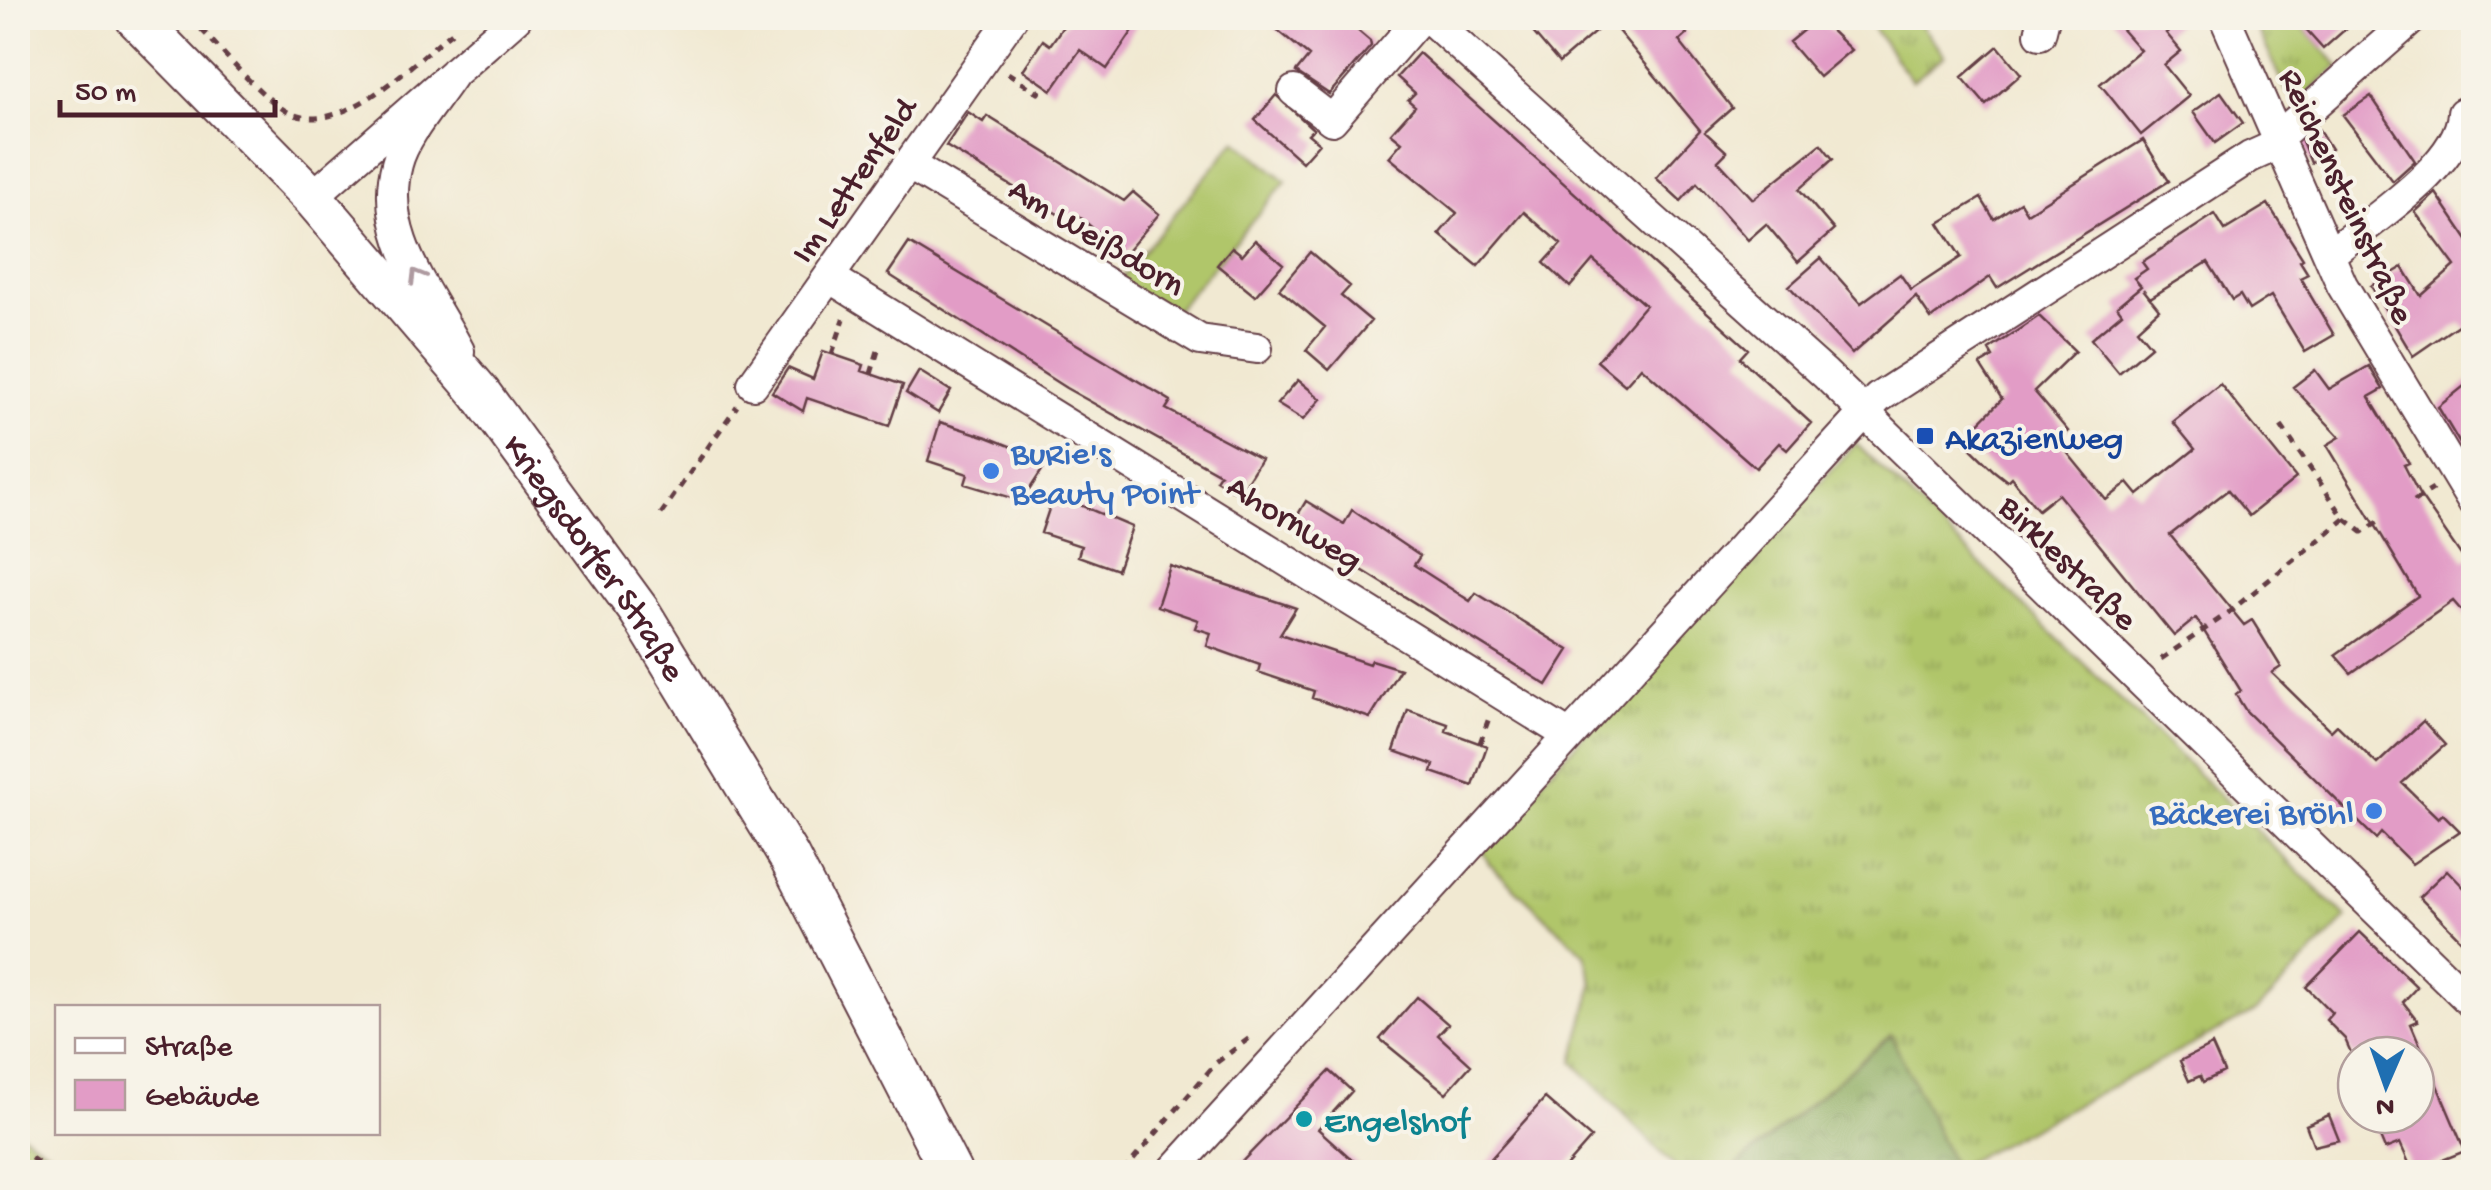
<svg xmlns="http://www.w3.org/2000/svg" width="2491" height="1190" font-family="'Gochi Hand',sans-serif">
	<defs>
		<pattern id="grass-tufts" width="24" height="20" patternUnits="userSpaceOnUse" patternTransform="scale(2.5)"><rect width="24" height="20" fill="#b0c66b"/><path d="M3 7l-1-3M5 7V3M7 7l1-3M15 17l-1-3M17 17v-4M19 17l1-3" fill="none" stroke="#91a058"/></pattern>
		<pattern id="forest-crowns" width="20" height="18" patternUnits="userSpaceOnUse" patternTransform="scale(2.5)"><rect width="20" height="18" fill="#8cab5f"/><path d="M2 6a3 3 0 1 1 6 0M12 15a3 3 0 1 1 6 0" fill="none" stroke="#748b4f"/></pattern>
	</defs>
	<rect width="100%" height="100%" fill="#f7f3e8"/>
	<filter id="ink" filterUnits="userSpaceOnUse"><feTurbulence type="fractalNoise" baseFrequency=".01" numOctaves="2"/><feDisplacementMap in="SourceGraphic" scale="20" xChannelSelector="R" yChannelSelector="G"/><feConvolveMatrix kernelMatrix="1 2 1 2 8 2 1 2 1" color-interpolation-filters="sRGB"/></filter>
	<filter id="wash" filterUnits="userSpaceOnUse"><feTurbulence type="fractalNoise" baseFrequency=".0048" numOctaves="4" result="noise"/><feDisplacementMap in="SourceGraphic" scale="40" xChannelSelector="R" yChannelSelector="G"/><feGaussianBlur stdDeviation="2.25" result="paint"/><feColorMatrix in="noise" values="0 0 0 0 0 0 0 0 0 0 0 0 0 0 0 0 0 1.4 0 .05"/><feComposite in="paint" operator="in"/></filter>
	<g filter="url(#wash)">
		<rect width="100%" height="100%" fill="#f1e9d2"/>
		<!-- grass -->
		<path fill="url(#grass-tufts)" stroke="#7d724b" stroke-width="2.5" d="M1866,18H1915L1945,55L1912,81Z
			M2256,18H2294L2339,66L2304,97L2288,93L2253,20Z
			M1856,444L2347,918L2257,1011L1954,1168L1890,1036L1729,1172H1680L1573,1062L1593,984L1585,954L1489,864L1480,846Z
			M18,1131L78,1172H18Z"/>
		<!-- forest -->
		<path fill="url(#forest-crowns)" stroke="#6b6545" stroke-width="2.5" d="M1891,1035L1956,1172H1729Z"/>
		<!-- garden -->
		<path fill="#b0c66b" stroke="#7d724b" stroke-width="2.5" d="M1236,140L1286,181L1171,316L1118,282Z"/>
		<g id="blocks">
			<!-- building -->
			<path fill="#e29cc6" d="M1069,18H1123L1136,26L1107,69L1080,50L1052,90L1023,70L1043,40L1050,45Z
				M1263,18H1343L1370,41L1371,46L1329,94L1296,72L1309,56Z
				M1546,18H1673L1687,34L1679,41L1732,108L1705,132L1727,152L1718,161L1753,199L1821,144L1833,159L1799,189L1834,230L1798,262L1766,224L1748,240L1697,183L1681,201L1656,178L1700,130L1609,20L1559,63L1531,30Z
				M1818,18L1851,50L1819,77L1789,42Z
				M2112,18H2184L2166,33L2181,51L2164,65L2189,96L2141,135L2100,84L2140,50Z
				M2320,18H2358L2323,49L2306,30Z
				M1998,46L2021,74L1986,105L1962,77Z
				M1419,53L1748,349L1740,358L1811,423L1787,450L1779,443L1756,468L1641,367L1625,385L1597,361L1645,305L1593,260L1570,287L1544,263L1561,244L1524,212L1478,266L1439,234L1457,213L1389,157L1402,142L1391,133L1415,106L1408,100L1415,93L1397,77Z
				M2221,92L2243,123L2215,143L2193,112Z
				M1276,95L1313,129L1308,134L1319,143L1302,162L1255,120Z
				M2371,96L2415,161L2393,181L2343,115Z
				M968,112L983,122L987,116L1124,201L1133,192L1159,214L1124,255L1076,214L1071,222L946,146Z
				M2319,130L2331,149L2311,163L2302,141Z
				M2143,140L2169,181L1997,288L1990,277L1931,319L1916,297L1852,354L1789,286L1821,258L1861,303L1900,274L1911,290L1961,257L1939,223L1981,198L1994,219L2020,202L2027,213Z
				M2436,193L2474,249V337L2461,323L2413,356L2371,286L2403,267L2421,296L2455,266L2415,212Z
				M2268,204L2303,259L2300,261L2308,274L2300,278L2334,335L2305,352L2271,296L2249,310L2240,295L2232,300L2208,262L2150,298L2143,289L2159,309L2137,329L2151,346L2119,373L2091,339L2122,313L2117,306L2141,286L2134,278L2147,269L2142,262L2215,214L2225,230Z
				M1255,240L1283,264L1255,296L1217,265L1232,247L1242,255Z
				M909,243L1171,401L1166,409L1261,459L1239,494L1216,480L1220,474L1066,388L888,274Z
				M1310,252L1350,286L1341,296L1371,321L1329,370L1306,350L1325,327L1279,289Z
				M2039,316L2075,351L2034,391L2068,431L2057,440L2106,500L2128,483L2138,495L2195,449L2173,422L2220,384L2296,478L2249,516L2228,490L2170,535L2244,625L2252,620L2281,667L2272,673L2331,731L2337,725L2377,764L2423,721L2445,745L2402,783L2438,818L2443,814L2460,831L2412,864L2381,833L2376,839L2246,711L2236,695L2241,691L2196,618L2174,636L2058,494L2038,510L2011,477L2007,481L1993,470L1962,440L2002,399L1980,365L1993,357L1989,350Z
				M823,351L864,365L862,371L903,385L889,426L807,398L803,411L772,392L788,368L813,379Z
				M2369,366L2383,389L2369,397L2409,463L2404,465L2419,494L2465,561L2474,554V625L2453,601L2351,673L2335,655L2418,596L2327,445L2340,437L2293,387L2315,370L2329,389Z
				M919,371L951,391L938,413L906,393Z
				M2474,378V467L2438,407Z
				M1298,380L1321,399L1303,420L1277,404Z
				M940,422L987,437L1048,461L1022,501L965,484L968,474L928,461Z
				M1054,494L1132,527L1117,570L1078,556L1081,546L1041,533Z
				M1306,501L1344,524L1352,510L1420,556L1414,565L1470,601L1476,593L1569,650L1547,685L1291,526Z
				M1170,566L1296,608L1280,634L1369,664L1371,660L1400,669L1370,718L1312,698L1314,691L1258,672L1260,665L1207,646L1211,633L1195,628L1198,620L1157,606Z
				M1408,710L1448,724L1446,731L1487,746L1473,786L1432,772L1434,765L1394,751Z
				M2447,870L2474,898V953L2419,897Z
				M2360,932L2417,987L2403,1002L2418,1021L2411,1024L2465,1151L2413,1172L2400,1143L2385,1149L2375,1125L2399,1115H2416V1055H2352L2345,1039L2326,1020L2332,1013L2306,987Z
				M1417,997L1448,1024L1438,1035L1471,1065L1446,1093L1380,1039Z
				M2212,1045L2224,1072L2203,1082L2200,1076L2189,1081L2180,1061Z
				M1330,1071L1352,1091L1318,1129L1366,1172H1232Z
				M1545,1098L1591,1138L1561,1172H1479Z
				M2329,1115L2339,1140L2314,1146L2306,1125Z"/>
		</g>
	</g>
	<g filter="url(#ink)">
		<use href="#blocks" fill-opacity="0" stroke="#633d44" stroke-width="2.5"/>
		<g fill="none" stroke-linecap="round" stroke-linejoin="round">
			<defs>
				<path id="minor" d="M1429,18L1825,374L2474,1005
					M2225,18L2342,285L2474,504
					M2040,34L2044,18
					M454,72C437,99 405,133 397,164C378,235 429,292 459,351
					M1294,91L1332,120L1420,18
					M2277,138L2413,18
					M908,164L1200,340L1257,348
					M312,197L516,18
					M2329,255C2368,222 2460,166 2463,113
					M829,277L1568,735
					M753,384L1012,18
					M1172,1172L1878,398L2250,157L2279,144"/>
				<g id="major">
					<path id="s1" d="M136,18L312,197L480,393L640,612L789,857L951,1172"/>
				</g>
			</defs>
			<!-- minor casing -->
			<use href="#minor" stroke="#633d44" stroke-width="34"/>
			<!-- major casing -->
			<use href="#major" stroke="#633d44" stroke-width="44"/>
			<!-- path -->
			<path stroke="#633d44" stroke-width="5" stroke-dasharray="8 8" stroke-linecap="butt" d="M190,18C220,47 249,86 283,109C337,145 411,63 452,32
				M1008,73L1038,93L1044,84
				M832,354L844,319
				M871,374L880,344
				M2414,501L2433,489
				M661,514L737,406
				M2345,519L2362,532L2382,520
				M2161,659L2224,616L2345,519L2277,420
				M1480,743L1489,718
				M18,1149L52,1172
				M33,1172L39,1164
				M1123,1172L1216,1063L1255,1034"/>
			<!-- minor -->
			<use href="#minor" stroke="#fff" stroke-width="30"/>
			<!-- major -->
			<use href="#major" stroke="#fff" stroke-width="40"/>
		</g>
		<!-- one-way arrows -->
		<defs><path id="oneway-chevron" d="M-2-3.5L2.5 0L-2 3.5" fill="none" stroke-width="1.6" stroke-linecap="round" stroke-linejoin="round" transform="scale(2.5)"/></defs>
		<use stroke="#ae9aa0" href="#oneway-chevron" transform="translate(417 276) rotate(-121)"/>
	</g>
	<!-- markers -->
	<rect fill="#1a4fb4" stroke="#f7f3e8" stroke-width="4" x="1915" y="426" width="20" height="20" rx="5"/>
	<g fill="#3f7fe0" stroke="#f7f3e8" stroke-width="4">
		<circle cx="991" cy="471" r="10"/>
		<circle cx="2374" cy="811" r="10"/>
	</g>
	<circle fill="#0f9aa8" stroke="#f7f3e8" stroke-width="4" cx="1304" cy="1119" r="10"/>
	<g text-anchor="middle" stroke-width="8" stroke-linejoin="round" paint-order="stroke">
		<!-- street labels -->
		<g font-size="35" fill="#4a1f2b" stroke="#f7f3e8">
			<text transform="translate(852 179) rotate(-55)" y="12">Im Lettenfeld</text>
			<text transform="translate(2349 195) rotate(65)" y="12">Reichensteinstraße</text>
			<text transform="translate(1098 235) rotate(31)" y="12">Am Weißdorn</text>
			<text transform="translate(1296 521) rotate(32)" y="12">Ahornweg</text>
			<text dy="12" stroke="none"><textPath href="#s1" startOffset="710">Kriegsdorfer Straße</textPath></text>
			<text transform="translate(2070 561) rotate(44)" y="12">Birklestraße</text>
		</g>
		<!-- transit labels -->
		<g font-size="35" fill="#164399" stroke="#f7f3e8" text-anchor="start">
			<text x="1945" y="448">Akazienweg</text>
		</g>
		<!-- shop labels -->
		<g font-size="35" fill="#366cbe" stroke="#f7f3e8" text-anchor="start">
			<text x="1011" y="463">BuRie's<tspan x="1011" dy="40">Beauty Point</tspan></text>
			<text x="2354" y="823" text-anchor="end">Bäckerei Bröhl</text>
		</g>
		<!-- culture labels -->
		<g font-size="35" fill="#0d838f" stroke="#f7f3e8" text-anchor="start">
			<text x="1324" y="1131">Engelshof</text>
		</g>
	</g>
	<!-- margin -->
	<rect width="2491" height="1190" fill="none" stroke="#f7f3e8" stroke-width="60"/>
	<!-- legend -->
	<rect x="55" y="1005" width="325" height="130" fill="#f7f3e8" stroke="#b29e9c" stroke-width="2.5"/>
	<rect x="75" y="1038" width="50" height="15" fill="#ffffff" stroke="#b29e9c" stroke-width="2.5"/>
	<text x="145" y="1055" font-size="30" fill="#4a1f2b">Straße</text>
	<rect x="75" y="1080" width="50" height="30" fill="#e29cc6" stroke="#b29e9c" stroke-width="2.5"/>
	<text x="145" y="1105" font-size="30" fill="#4a1f2b">Gebäude</text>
	<!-- north arrow -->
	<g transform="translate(2386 1085) rotate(182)"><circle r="48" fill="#f7f3e8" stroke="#b29e9c" stroke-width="2.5"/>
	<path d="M0-8L18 38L0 25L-18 38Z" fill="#1f6fb2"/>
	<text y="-15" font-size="28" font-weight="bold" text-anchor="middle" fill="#4a1f2b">N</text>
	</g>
	<!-- scale -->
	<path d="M60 100v15h215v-15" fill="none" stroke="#4a1f2b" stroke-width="5"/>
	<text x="75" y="100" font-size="30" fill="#4a1f2b" stroke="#f7f3e8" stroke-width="8" paint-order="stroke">50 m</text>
</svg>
